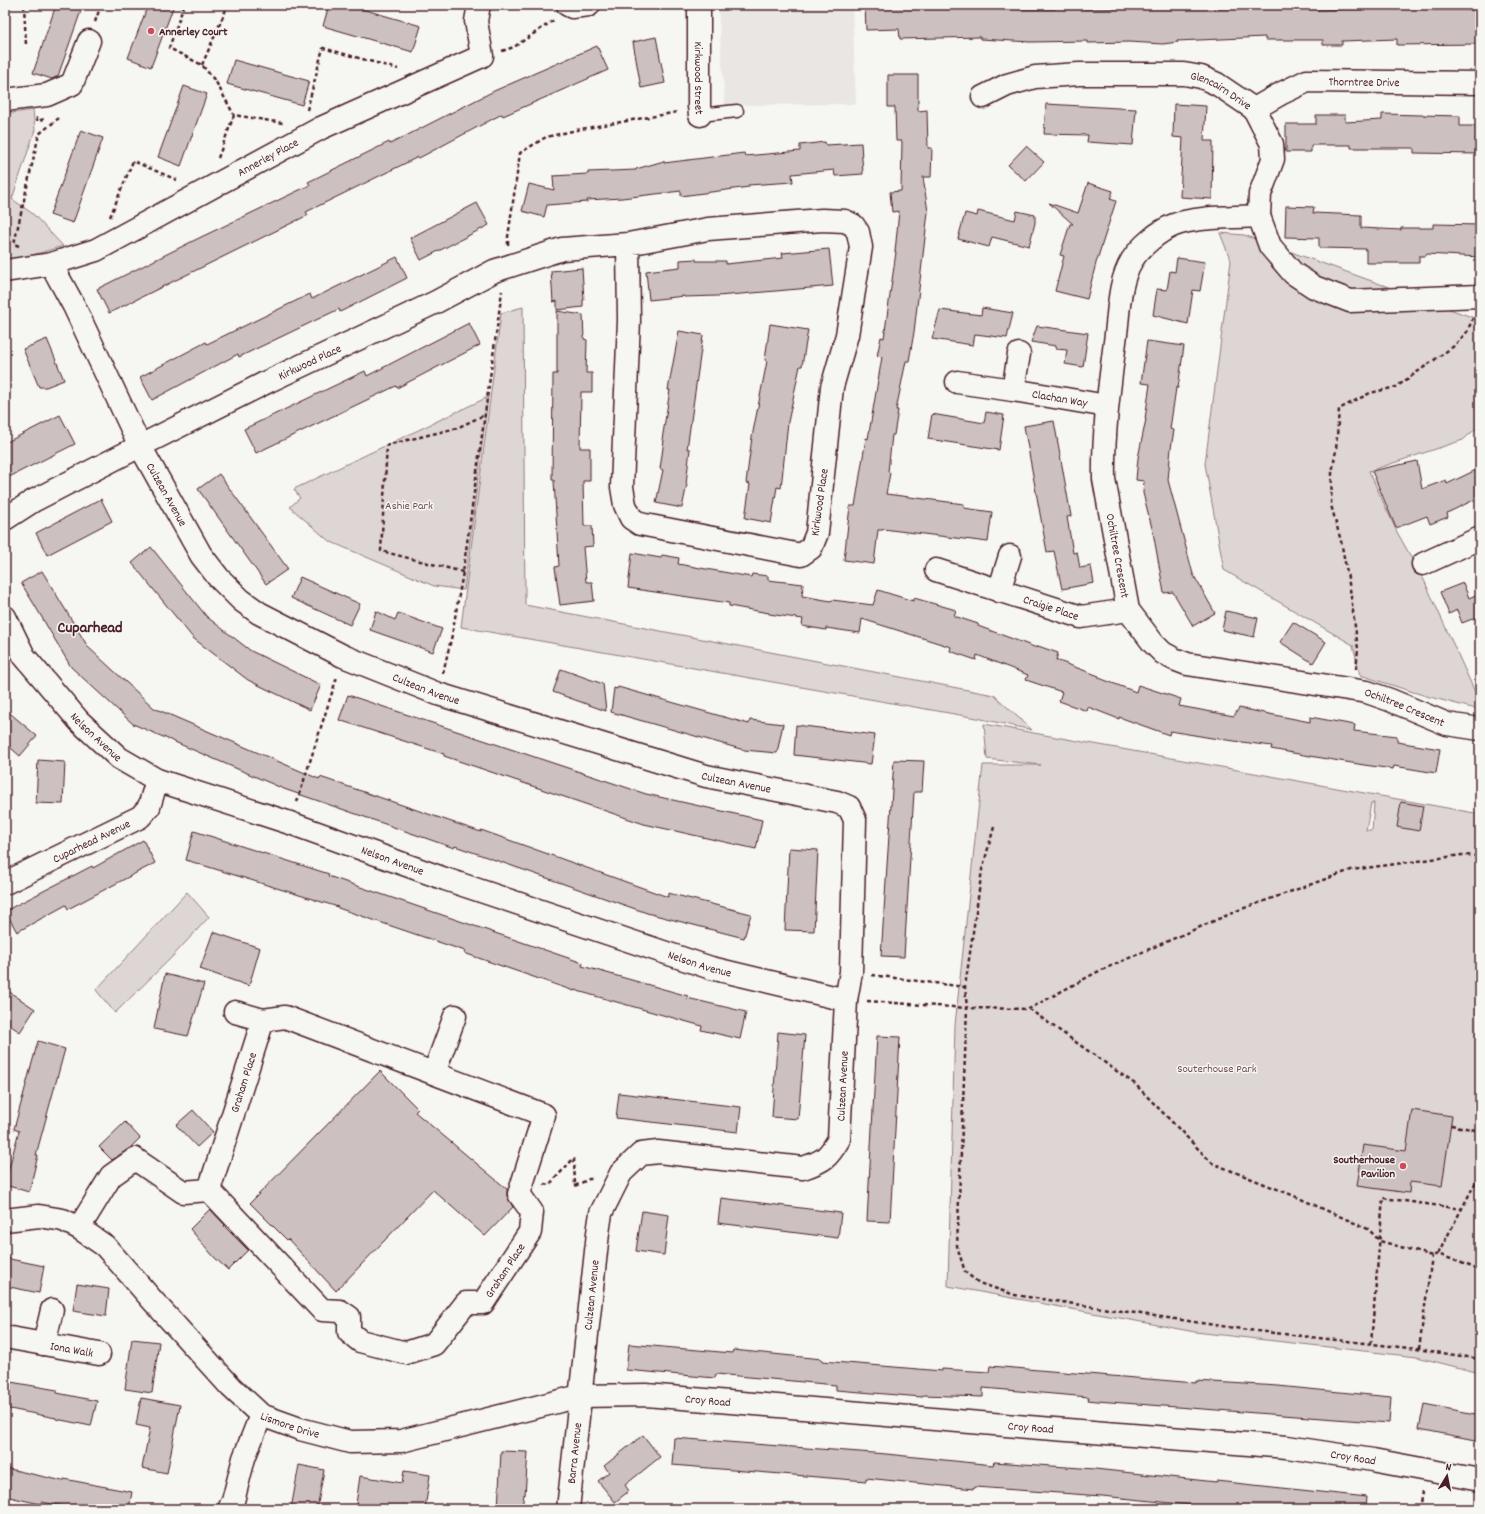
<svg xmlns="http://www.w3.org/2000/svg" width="1485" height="1514" font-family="Dekko,sans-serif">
	<rect width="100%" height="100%" fill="#f6f6f2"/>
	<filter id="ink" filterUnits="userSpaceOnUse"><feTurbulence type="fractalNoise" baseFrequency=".025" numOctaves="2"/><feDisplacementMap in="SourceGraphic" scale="8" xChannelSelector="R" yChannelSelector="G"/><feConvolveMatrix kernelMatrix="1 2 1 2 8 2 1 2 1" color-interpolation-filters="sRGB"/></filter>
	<g filter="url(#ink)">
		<!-- built -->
		<path fill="#e9e6e3" d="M718,5H852L856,104L725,105Z"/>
		<!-- green -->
		<path fill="#ddd6d5" stroke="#947a80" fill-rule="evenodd" d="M33,110L35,130L12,199L33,214L63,246L16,260L5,259V114Z
			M1220,233L1244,235L1480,320V425L1463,440L1369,471L1397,532L1424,580L1480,703V710L1426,696L1360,675L1353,645L1224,570L1205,464L1231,261Z
			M523,307L525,605L994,695L1032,730L977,718L461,627L501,313Z
			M488,397L464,590L434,586L329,541L290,507L300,498L294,489Z
			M984,724L1480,814V1373L1417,1357L1195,1332L948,1286L955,1025L983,765H1041L987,759ZM1371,803H1374L1372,830H1366Z
			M187,892L209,917L172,957L115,1013L96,990Z"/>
		<!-- building -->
		<path fill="#ccc1c0" stroke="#4a1f2b" d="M56,5H83L58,76L52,79L33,73Z
			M148,5H174L151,67L128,58Z
			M329,5H348L421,26L413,52L323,26Z
			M865,5H944V7L981,6L1010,7V9H1055V5H1084V9L1148,8L1174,5L1175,8L1214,7V9L1249,7L1316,9V10L1432,7V10H1480V44L1397,45V39L1342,41V45H1323V40H1265V37L1177,41L1178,42L1163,44L1129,42L1088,43V41L1030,42L980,39V37L900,39L899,29L866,30Z
			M656,37L665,83L641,88L633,42Z
			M597,46L608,70L503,116L502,114L419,158L418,157L306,212L308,215L109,313L97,289L197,239L310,185L308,182L389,142L390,144L494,91Z
			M234,60L309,81L302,105L227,84Z
			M888,75H918V111L927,110L928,148H932L931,177H923L928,212L914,332L909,361H906L896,410H898L894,435H892L888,472L890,473L886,494L964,504V508L992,512L988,542L883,529V530H878L874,564L844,560L850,506H855L866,438L868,439L882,357L877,356L881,337L884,338L896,252H895L899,211L892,212L890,192L901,191L902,141H896L895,107H888Z
			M184,86L207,94L181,166L158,157Z
			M1046,104L1136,109L1133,145L1087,142L1088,135L1044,134Z
			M1174,104L1206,106L1204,141H1213L1212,199L1180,197L1183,138L1173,137Z
			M1382,114L1460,116V126H1480V154L1414,153V148H1351V145H1311V152H1286V124H1316V115H1345V122L1382,120Z
			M81,130L103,138L73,223L50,215Z
			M825,142L826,145L861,143L863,174L835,176L834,170L792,174L793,182L748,185L749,187L681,196V191L622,198L587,200V202L547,205L544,217L522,211L529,184L554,190L553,176L588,174V172L636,170V169L664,161V163L744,153L745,156L800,151V145Z
			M1026,146L1044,162L1026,181L1008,165Z
			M1088,183L1113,191L1110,199L1116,201L1096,263L1087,299L1055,291L1064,256L1060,255L1070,224H1073L1049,203L1078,213Z
			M477,203L489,225L421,260L410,238Z
			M1286,206L1314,207L1313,213L1361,215V228L1401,230V228H1433V224L1480,225V257L1426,254V256H1419V263H1366V249L1319,248V238L1285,237Z
			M978,211L1015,220L1017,211L1035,215V223L1029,246L992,237L989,247L958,239L965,213L977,216Z
			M829,249L833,286L718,296L684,297V296L649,300L646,271L680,267V260L696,259V261H726V264L783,258L782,253Z
			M397,257L407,278L340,312L339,309L239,357L238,354L152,400L140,377L206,342L207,344L310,294L312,299Z
			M1177,258L1205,262L1200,291L1193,290L1188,324L1153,315L1157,289L1167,290L1170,271L1175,272Z
			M582,268L584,300H583V307L557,310V301L553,302L551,271Z
			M982,308L1013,313L1007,338L975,334L973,345L932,339L940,310L981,315Z
			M557,311L583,315L584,339L587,340L586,373H592V392H581L580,448H590V481H583L584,526H592L593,546L583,547L586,582H592L594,601L560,605L555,567L559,566L554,480H552L553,374H557Z
			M469,323L480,345L397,388L396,386L256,453L244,429L365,371L367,376Z
			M770,324L808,330L802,366H800L788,422L781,488L777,487L771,523L745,518L750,484L746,483L752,437L767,361L765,360Z
			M1037,326L1088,333L1083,367L1065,364L1067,350L1056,349V346L1031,342Z
			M679,331L703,335L687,449H690L686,484H687L682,508L656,503L663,470L660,469L664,440H662L670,390H668Z
			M47,339L64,380L46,387H39L23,349Z
			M1147,341L1184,346L1178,388H1176L1170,429L1174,430L1171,448L1168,480L1193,574L1215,613L1193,626L1173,592L1164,593L1153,532L1143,493L1144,481L1136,480L1138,458L1146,419H1145L1150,384L1141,383Z
			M986,412L1004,415L999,450L928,439L932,414L984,423Z
			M60,415L75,444L5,479V443Z
			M1054,421L1071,516L1067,517L1073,553L1077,552L1080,568L1091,566L1094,583L1062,589L1054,551L1047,552L1024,426Z
			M1417,461L1422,489L1446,480L1447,484L1480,468V497L1447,513L1448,517L1430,524L1427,516L1396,528L1372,471Z
			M219,474L288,569L266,584L198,489Z
			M101,499L112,521L47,555L36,533Z
			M151,547L207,617L251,651L321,685L310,710L248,680L193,638L132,563Z
			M632,553L661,558L662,555L679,558L678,564L751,577L752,574L768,576V580L803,584L802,596L831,601L832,600L873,605L878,590L913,601L914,598L956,610L954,616L978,624V626L1037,648L1038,646L1058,653L1056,660L1099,676V678L1136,692L1138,685L1181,699L1179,706L1234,716L1239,708L1310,722V717L1355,725L1354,731L1397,736V742L1440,749L1436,773L1394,766L1393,769L1364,765L1304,755L1271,749L1272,746L1212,738L1170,731L1169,735L1119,717V719L1088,707L1087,711L1059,701L1062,692L1026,680L1028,675L977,655L976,660L950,651L951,647L862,619L860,633L826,628V630L802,626L803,619L769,614V613L729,606V603L628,588Z
			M42,571L88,647L154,708L319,779L320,777L481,832V830L668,897V893L751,914L744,938L647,913L455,846L454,848L284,789L133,724L71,667L34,604L21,583Z
			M300,577L360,604L350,625L291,598Z
			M1463,583L1469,598L1480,593V616L1462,623L1457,610L1449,614L1440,592Z
			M376,611L395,620L398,613L442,629L433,652L370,630Z
			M1226,611L1258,618L1254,637L1222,630Z
			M1293,622L1326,642L1313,663L1280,642Z
			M561,669L603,684L606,711L553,692Z
			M618,687L749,724L750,720L783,724L777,753L744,750L611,712L614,688L617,689Z
			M348,695L646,794L762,820L756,849L644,824L444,756V754L339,720Z
			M5,709L37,736L20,756L5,743Z
			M796,725L875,735L871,764L794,755Z
			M38,760L65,762L63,804L36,803Z
			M894,760L924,761L922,792H914L904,957L881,956Z
			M1401,802L1423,806L1419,831L1397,827Z
			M194,831L329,874L328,876L583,963L582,966L688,996L687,998L746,1012L740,1039L701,1030L702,1026L574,990V991L464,953L465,951L338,908V907L186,860Z
			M143,840L155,863L68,909L66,905L17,932L5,911L92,866L93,868Z
			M789,848L818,850L814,931L785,930Z
			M213,932L260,948L249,986L200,969Z
			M165,974L204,984L188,1036L154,1029Z
			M5,989L35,1009L20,1032L5,1022Z
			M778,1032L805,1035L798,1119L772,1117Z
			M877,1036L900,1037L890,1222L867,1221Z
			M38,1041L65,1049L36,1155H38L29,1192L5,1185V1183L19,1131L14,1129Z
			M380,1071L418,1109L415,1112L507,1189V1196L513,1207L485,1236L433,1190L336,1291L288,1239L287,1240L250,1203Z
			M619,1093L741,1107L738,1132L616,1118Z
			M193,1110L213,1132L197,1147L176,1125Z
			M1412,1110L1452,1116L1442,1186L1410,1182L1409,1193L1357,1186L1363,1145L1406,1151Z
			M125,1122L140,1138L130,1148L112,1160L99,1147Z
			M721,1198L841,1213L838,1238L718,1223Z
			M210,1209L225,1225L224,1226L248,1250L228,1270L214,1257L190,1229Z
			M642,1211L669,1215L664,1255L636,1251Z
			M5,1258L44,1266L39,1293L5,1286Z
			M77,1284L109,1289L106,1316L73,1311Z
			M132,1339L159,1342L152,1393L125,1389Z
			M629,1344L732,1353L733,1350L822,1359V1361L942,1371V1369L989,1372L990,1366L1196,1383V1381L1278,1386L1391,1397L1389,1423L1097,1401L1088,1400L1089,1397L983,1388V1397L922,1395V1397L836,1390V1385L716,1374L715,1378L626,1370Z
			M5,1381L57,1390V1393L97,1401L91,1426L56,1419V1418L5,1408Z
			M141,1398L180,1405L167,1473L142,1468L150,1428L136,1425Z
			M1424,1404L1480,1415V1441L1419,1429Z
			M643,1435L660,1457L625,1485L629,1491L615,1502L598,1481L609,1472L604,1466Z
			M674,1438L886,1454L993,1465L994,1462L1095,1469L1216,1482V1481L1367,1497L1366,1509H1231L1102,1496L975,1487L974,1489L866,1478V1481L672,1465Z
			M501,1451L528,1452L525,1495L524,1494L522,1509H498Z
			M299,1465L324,1470L317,1509H291Z
			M5,1468L63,1481L64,1479L132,1492L129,1509H81L41,1502L40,1504L5,1496Z
			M404,1471L430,1475L425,1509H386L356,1504L360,1476L402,1483Z"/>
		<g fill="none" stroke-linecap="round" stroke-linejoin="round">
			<defs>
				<path id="lane" d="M700,115L737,111"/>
				<g id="street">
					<path d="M568,5L572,7L589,5"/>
					<path id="s1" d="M699,5V106L700,115"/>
					<path id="s2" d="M983,97L1007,85L1035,77L1079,74H1184L1201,77L1217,84L1254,109L1272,144L1273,159L1260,194L1259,216L1270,246L1293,273L1314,287L1350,301L1480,296"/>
					<path d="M5,100L47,95L72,84L89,41"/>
					<path id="s3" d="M1254,109L1282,93L1307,81L1480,83"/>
					<path id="s4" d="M1259,216C1233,218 1197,216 1174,225C1159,231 1141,246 1132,260C1119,281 1119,309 1116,334C1110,382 1103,430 1104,479L1128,610L1153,643L1163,653L1174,659L1187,664L1367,692L1390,700L1447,724L1480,729"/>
					<path id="s5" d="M51,264L74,306L140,446L201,555L218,577L241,600L259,613L343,656L438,694L706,776L837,802L849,807L855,820L851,972L846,1000L839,1139C828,1158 824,1161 803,1168L658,1152L641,1154L621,1173L601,1213L598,1233L568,1509"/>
					<path id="s6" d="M5,271L51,264L96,250L321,128L482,56L476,21L479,5"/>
					<path id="s7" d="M957,382L1013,390L1107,406"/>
					<path d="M1013,390L1019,354"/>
					<path id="s8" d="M5,519L33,501L140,446L269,381L436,302L494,271L562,249L628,244L708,229L822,220L845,221L853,225L858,232L861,247L847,335L832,387L817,533L811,548L801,555L640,524L631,518L625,505L622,487L629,320L628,244"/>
					<path d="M1423,564L1480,538"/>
					<path id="s9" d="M936,570L1081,617L1128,610"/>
					<path d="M999,591L1010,556"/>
					<path id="s10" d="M5,617L24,656L79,721L119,758L157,780L290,823L445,879L711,968L846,1000"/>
					<path id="s11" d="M5,883L140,817L149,807L157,780"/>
					<path d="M434,1073L455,1016"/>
					<path id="s12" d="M209,1190L263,1020"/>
					<path id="s13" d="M5,1220L39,1216L63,1220L79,1228L105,1246L154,1302L231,1387L261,1415L300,1429L350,1442L401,1441L580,1396L646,1395L1028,1427L1287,1447L1373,1460L1480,1480"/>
					<path id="s14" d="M79,1228L111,1176L135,1159L183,1192L209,1190L322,1310L340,1311L349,1317V1332L360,1341L406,1353L434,1344L466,1303H483L530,1232L532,1212L519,1194L544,1115L285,1017L263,1020L235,1012"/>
					<path id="s15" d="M5,1337L99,1354"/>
					<path d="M44,1344L52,1310"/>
					<path d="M229,1509L233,1501L244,1458L261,1415"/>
				</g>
			</defs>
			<!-- lane casing -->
			<use href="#lane" stroke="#4a1f2b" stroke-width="15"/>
			<!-- street casing -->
			<use href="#street" stroke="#4a1f2b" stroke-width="25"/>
			<!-- path -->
			<path stroke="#4a1f2b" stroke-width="2.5" stroke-dasharray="4 3" stroke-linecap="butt" d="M24,5L26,45
				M184,5L169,48L202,65L216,82L234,115
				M95,22L101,5
				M502,51L514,47L554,20
				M202,65L228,5
				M307,110L323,48L398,69
				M37,117V121L44,119
				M218,158L234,115L283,123
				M110,217L133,161L177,180
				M508,245V237L520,153L546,137L581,129L678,112
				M19,246L14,244L39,134L59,118
				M463,572L381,551L387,445L457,428L484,415
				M1356,669L1358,649L1350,589L1341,541L1331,505L1332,473L1336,450L1339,409L1370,393L1396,387L1454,346L1467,332L1473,318
				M443,673L452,635L463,572L502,291
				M297,802L337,677
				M994,827L982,870L965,987L967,1008L957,1246L965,1272L979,1283L1015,1295L1248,1330L1417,1349L1480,1359
				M872,975L965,987
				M867,1001L967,1008L1029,1009L1097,972L1239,910L1351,870L1462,855L1480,856
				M1029,1009L1135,1084L1212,1163L1292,1195L1368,1229L1380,1241L1432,1256L1438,1254L1480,1270
				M1451,1125L1480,1131
				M544,1184L549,1185L574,1158L575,1186L589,1179H593
				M1438,1254L1480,1174
				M1371,1344L1383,1198L1462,1209
				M1419,1349L1432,1256
				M1420,1509L1423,1492"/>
			<!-- lane -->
			<use href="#lane" stroke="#f6f6f2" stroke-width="12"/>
			<!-- street -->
			<use href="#street" stroke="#f6f6f2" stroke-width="22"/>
		</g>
	</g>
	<!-- markers -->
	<g fill="#d1495b" stroke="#f6f6f2" stroke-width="1.5">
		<circle cx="151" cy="31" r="4"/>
		<circle cx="1403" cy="1166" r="4"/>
	</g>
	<g text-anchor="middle" stroke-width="3" stroke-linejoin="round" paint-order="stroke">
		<!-- poi labels -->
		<g font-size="12" font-weight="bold" fill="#4a1f2b" stroke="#f6f6f2" text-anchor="start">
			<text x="159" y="35">Annerley Court</text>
			<text x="1395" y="1163" text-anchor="end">Southerhouse<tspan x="1395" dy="14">Pavilion</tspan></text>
		</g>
		<!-- street labels -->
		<g font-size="12" fill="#4a1f2b" stroke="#f6f6f2">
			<text dy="4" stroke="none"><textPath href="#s1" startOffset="73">Kirkwood Street</textPath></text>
			<text dy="4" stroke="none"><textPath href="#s3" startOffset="117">Thorntree Drive</textPath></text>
			<text dy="4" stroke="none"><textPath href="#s2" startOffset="246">Glencairn Drive</textPath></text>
			<text dy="4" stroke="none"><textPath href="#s6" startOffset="289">Annerley Place</textPath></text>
			<text dy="4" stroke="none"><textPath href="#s8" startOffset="343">Kirkwood Place</textPath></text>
			<text dy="4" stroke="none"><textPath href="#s7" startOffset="104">Clachan Way</textPath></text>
			<text dy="4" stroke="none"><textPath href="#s5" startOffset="258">Culzean Avenue</textPath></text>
			<text transform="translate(819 502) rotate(-82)" y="4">Kirkwood Place</text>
			<text dy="4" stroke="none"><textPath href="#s4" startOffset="441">Ochiltree Crescent</textPath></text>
			<text dy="4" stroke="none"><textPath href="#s9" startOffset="121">Craigie Place</textPath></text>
			<text dy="4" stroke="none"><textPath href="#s5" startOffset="594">Culzean Avenue</textPath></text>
			<text dy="4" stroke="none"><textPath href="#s4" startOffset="801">Ochiltree Crescent</textPath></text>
			<text dy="4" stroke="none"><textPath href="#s10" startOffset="152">Nelson Avenue</textPath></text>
			<text dy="4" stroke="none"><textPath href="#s5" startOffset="918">Culzean Avenue</textPath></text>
			<text dy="4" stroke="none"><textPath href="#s11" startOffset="96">Cuparhead Avenue</textPath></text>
			<text dy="4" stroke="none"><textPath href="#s10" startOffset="476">Nelson Avenue</textPath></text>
			<text dy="4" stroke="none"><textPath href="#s10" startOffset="800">Nelson Avenue</textPath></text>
			<text dy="4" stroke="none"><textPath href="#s12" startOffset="113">Graham Place</textPath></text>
			<text transform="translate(842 1086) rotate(-87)" y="4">Culzean Avenue</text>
			<text dy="4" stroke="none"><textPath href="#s14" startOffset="583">Graham Place</textPath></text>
			<text transform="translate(591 1295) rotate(-84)" y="4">Culzean Avenue</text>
			<text dy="4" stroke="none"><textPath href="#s15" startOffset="68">Iona Walk</textPath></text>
			<text dy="4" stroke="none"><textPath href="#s13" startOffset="795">Croy Road</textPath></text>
			<text dy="4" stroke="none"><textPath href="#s13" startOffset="369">Lismore Drive</textPath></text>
			<text dy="4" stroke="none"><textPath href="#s13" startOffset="1119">Croy Road</textPath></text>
			<text transform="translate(574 1453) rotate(-84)" y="4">Barra Avenue</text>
			<text dy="4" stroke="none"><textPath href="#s13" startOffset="1443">Croy Road</textPath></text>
		</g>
		<!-- park labels -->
		<g font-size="12" fill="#6f4d56" stroke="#f6f6f2">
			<text x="409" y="509">Ashie Park</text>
			<text x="1217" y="1072">Souterhouse Park</text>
		</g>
		<!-- district labels -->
		<g font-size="16" font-weight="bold" fill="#4a1f2b" stroke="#f6f6f2">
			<text x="90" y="632">Cuparhead</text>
		</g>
	</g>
	<!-- margin -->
	<rect width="1485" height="1514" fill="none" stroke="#f6f6f2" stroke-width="20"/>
	<rect x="10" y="10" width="1465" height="1494" fill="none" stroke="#4a1f2b" stroke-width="1.5" filter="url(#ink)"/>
	<!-- north arrow -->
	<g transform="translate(1447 1476) rotate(10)" stroke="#f6f6f2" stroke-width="3" paint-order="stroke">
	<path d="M0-3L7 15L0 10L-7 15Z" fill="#4a1f2b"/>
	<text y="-6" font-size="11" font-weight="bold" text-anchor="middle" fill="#4a1f2b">N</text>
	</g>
</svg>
